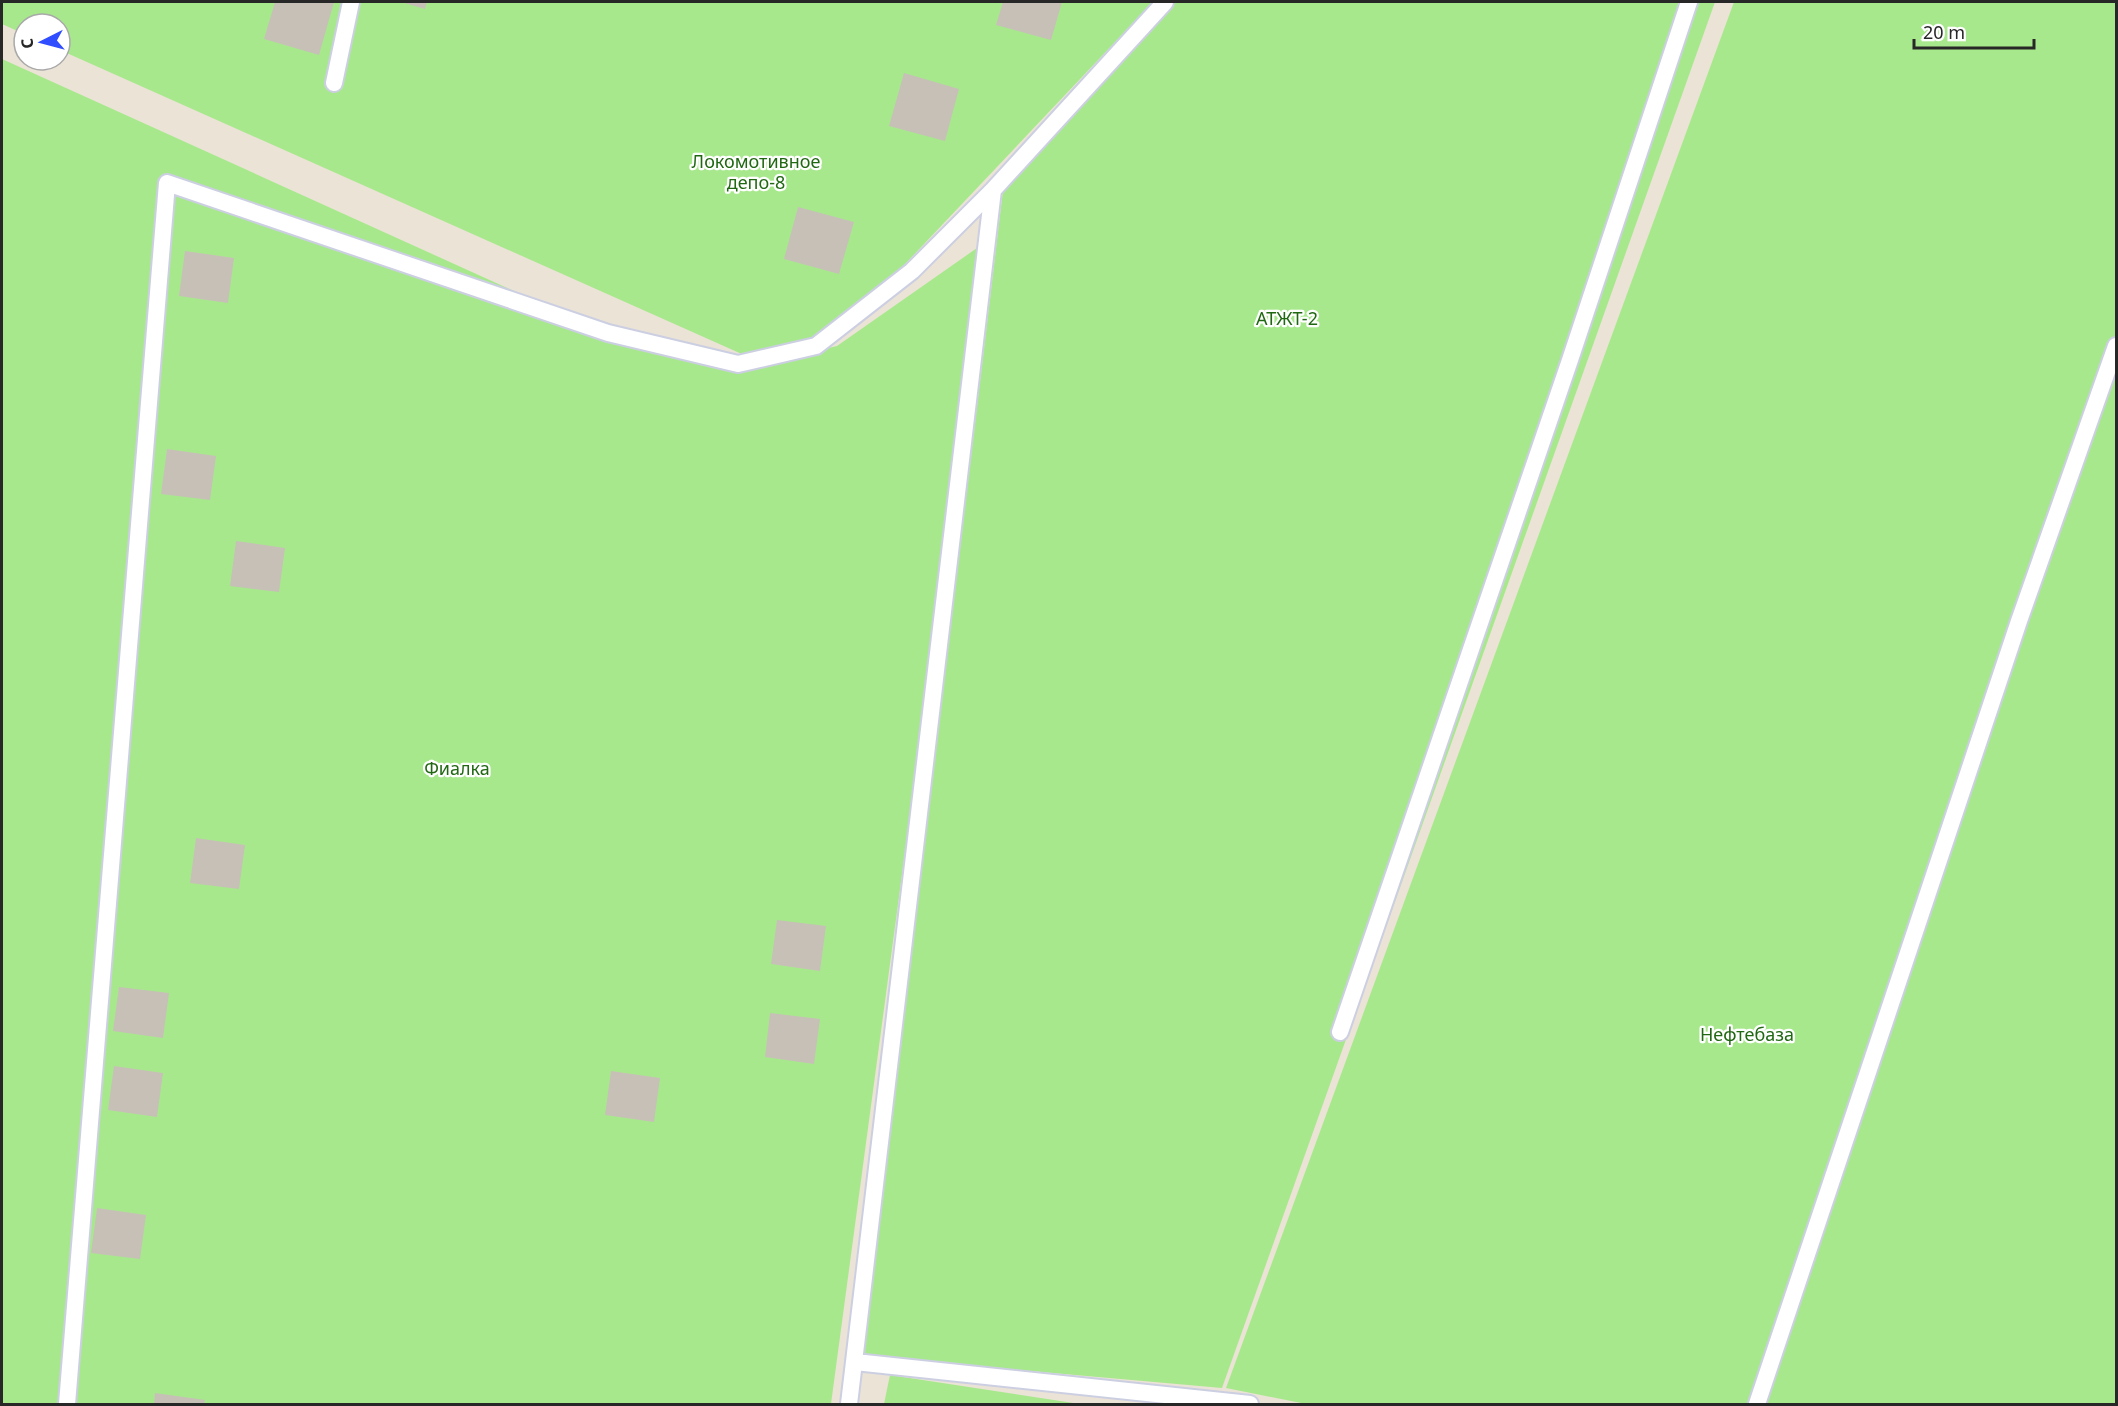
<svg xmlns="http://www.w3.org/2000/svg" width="2118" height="1406" font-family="'Noto Sans',sans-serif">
	<rect width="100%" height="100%" fill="#ebe3d6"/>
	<!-- green -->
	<path fill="#a8e88d" d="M2,2H1153L837,336L744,355L60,50V24H24V34L2,24Z
		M1173,2H1715L1222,1388L863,1356L1003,190Z
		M1734,2H2116V1404H1306L1226,1388Z
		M2,59L611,335L737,369L837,346L987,241L831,1404H2Z
		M890,1375L1080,1404H884Z"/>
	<!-- building -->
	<path fill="#c6c0b7" d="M275,2H334L319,55L264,39Z
		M401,2H427L425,9Z
		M1003,2H1062L1051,40L996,25Z
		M904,73L959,89L945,141L889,126Z
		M798,207L854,222L839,274L784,259Z
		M185,251L234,258L228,303L179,296Z
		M167,449L216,456L210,500L161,494Z
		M236,541L285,548L279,592L230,586Z
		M196,838L245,845L239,889L190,883Z
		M777,920L826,926L820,971L771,964Z
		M119,987L169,993L163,1038L113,1031Z
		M770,1013L820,1019L814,1064L765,1057Z
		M114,1066L163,1073L157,1117L108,1110Z
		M611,1071L660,1078L654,1122L605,1115Z
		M97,1208L146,1215L140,1259L91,1253Z
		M155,1393L205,1400L204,1404H154Z"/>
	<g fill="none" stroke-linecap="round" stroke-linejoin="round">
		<defs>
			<path id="service" d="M334,83L351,2
				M1340,1032L1570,360L1689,2
				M855,1362L1250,1404
				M67,1404L167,183L608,333L738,364L816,346L912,271L993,190
				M849,1404L993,190L1165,2
				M1757,1404L2019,621L2116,346"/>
		</defs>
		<!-- service casing -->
		<use href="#service" stroke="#cccfe2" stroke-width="20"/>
		<!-- service -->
		<use href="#service" stroke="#fff" stroke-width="16"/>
	</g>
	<g text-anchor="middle" stroke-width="4.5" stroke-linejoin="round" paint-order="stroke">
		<!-- park labels -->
		<g font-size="18" fill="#216813" stroke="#fff">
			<text x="756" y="168">Локомотивное<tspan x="756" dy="21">депо-8</tspan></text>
			<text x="1287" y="325">АТЖТ-2</text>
			<text x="457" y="775">Фиалка</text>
			<text x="1747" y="1041">Нефтебаза</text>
		</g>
	</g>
	<!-- border -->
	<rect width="2118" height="1406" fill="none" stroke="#272727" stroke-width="6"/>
	<!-- north arrow -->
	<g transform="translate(42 42) rotate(264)"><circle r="28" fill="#ffffff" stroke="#a9a9a9" stroke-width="1.5"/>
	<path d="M0-4.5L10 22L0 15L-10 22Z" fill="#304dff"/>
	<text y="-9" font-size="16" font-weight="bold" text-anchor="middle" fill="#272727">С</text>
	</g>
	<!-- scale -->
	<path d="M1914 39v9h120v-9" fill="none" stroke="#272727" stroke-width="3"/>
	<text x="1923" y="39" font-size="18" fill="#272727" stroke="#ffffff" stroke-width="4.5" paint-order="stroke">20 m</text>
</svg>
